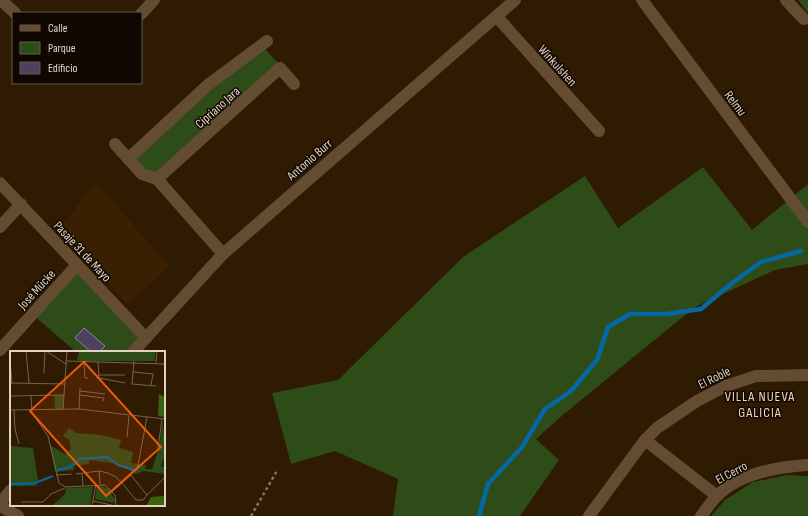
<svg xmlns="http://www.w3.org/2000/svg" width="808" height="516" font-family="'Sofia Sans Condensed',sans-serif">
	<rect width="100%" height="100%" fill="#2f1a02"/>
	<!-- built -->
	<path fill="#3a2000" d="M96,182L169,266L128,305L60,228Z"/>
	<!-- green -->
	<path fill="#2d4c17" d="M798,0H808V13Z
		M263,47L280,65L155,176L132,159L210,87Z
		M703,167L752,230L808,184V264L775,270L695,307L564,414L536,439L559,460L520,516H393L398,479L335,451L291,464L272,393L338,380L463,257L585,176L618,228Z
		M77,265L146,338L133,352H76L32,314Z
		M787,475L808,476V516H711L725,500L753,482Z"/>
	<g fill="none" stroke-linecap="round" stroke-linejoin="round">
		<!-- stream -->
		<path stroke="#0568a5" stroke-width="4.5" d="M479,516L488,484L522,447L545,409L571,391L597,360L608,327L630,314H667L701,309L732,283L761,262L801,251"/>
	</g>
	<!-- building -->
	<path fill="#4c415e" stroke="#9185a6" d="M84,328L105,346L99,352H91L75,338Z"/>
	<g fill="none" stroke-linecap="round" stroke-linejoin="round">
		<!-- path -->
		<path stroke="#867561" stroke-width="2.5" stroke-dasharray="3 3" stroke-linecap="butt" d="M251,516L278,469"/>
		<!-- street -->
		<path stroke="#644c33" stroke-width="12" d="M642,0L808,222
			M786,0L804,19
			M3,2L15,13
			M141,14L154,0
			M497,17L599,131
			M115,144L142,174L157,179L223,254
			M128,159L209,84L267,41
			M157,179L280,68L294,84
			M0,183L146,338
			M0,227L21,204
			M0,350L77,265
			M645,440L717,496
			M0,506L18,516
			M589,516L645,440L657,428L697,401L726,386L756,376L808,375
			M701,516C706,510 711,502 716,497C739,473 777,467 808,465"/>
		<!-- secondary -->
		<path stroke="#644c33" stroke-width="12" d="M133,352L223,254L515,0
			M0,503L11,490"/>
	</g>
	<g text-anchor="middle" stroke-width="3" stroke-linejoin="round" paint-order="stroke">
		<!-- street labels -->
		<g font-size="13" fill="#e1d3c4" stroke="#100701">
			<text transform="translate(558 65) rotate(48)" y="5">Winkulshen</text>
			<text transform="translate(736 103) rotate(53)" y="5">Relmu</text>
			<text transform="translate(217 107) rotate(-42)" y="5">Cipriano Jara</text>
			<text transform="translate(309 159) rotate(-41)" y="5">Antonio Burr</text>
			<text transform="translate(83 251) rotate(47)" y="5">Pasaje 31 de Mayo</text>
			<text transform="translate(36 289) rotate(-48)" y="5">José Mücke</text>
			<text transform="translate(714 377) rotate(-26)" y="5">El Roble</text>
			<text transform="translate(731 472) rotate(-28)" y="5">El Cerro</text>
		</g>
		<!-- neighbourhood labels -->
		<g font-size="14" letter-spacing="1" fill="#f2d6b9" stroke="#100701">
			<text x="760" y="401">VILLA NUEVA<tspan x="760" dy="16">GALICIA</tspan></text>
		</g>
	</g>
	<!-- overview -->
	<g transform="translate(10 351)">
		<rect width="155" height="155" fill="#2f1a02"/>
		<path d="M69,0H145V10H72L67,9ZM44,44H54L53,58H45ZM153,71L155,103L151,116H155V123L134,120L126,123L108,113L79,109V113L64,115V119L45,121L40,94L55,103L61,98L59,89L53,85L59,77L66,82L91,84L111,89L109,97L123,101L121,112L136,114L135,118H142L149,97ZM0,95L23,97L28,129L26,135H0ZM87,134L99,138L105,149L104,152L85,148ZM83,136L80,155H42L55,143L56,137Z" fill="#2d4c17"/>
		<path d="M149,43L155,46V66L148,65ZM155,145V155H136L141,146Z" fill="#37650b"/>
		<path fill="none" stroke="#0568a5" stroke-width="2" d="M47,119L60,116L70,108L97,106L108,114L124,119M0,133L25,132L43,125"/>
		<path fill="none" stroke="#766450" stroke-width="1" d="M16,0L19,32M36,0L56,13M0,10L2,32M56,10L155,13M124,10L122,33L146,35M88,11L89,27L115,32M74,12L75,27H78M146,12L147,0M123,21L143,23L141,34M34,22L35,0M88,24H115M0,32L55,33M70,40L95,43M21,44L22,62L38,85L49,132L55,136L95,134L105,144L106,155M70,44L94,47L93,50M0,45L54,44M53,58L57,0M69,58L70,37M0,59L69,58L155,68M4,59L5,78L9,93M117,86L119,65M148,97L152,68M127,119L137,66M89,120L90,133M72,122L73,135M66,123L89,120L98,122L106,126L112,132L126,149H133L137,144L121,124L103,140M46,124L62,123M137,144L155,126M83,150L106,155M11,151H33L41,143L55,137M82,155L86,133"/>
		<path fill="#e8590c" fill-opacity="0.15" stroke="#e8590c" stroke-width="2" d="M74,11L151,96L96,145L20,60Z"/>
		<rect width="155" height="155" fill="none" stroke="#e1d3c4" stroke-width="2"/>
	</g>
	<!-- legend -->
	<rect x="12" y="12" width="130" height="72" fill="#100701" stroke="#64594f"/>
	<rect x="20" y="25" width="20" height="6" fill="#644c33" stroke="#64594f"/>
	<text x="48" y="32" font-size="12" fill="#e1d3c4">Calle</text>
	<rect x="20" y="42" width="20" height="12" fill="#2d4c17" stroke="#64594f"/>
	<text x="48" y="52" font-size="12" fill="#e1d3c4">Parque</text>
	<rect x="20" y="62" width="20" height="12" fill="#4c415e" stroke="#64594f"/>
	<text x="48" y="72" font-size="12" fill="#e1d3c4">Edificio</text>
</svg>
